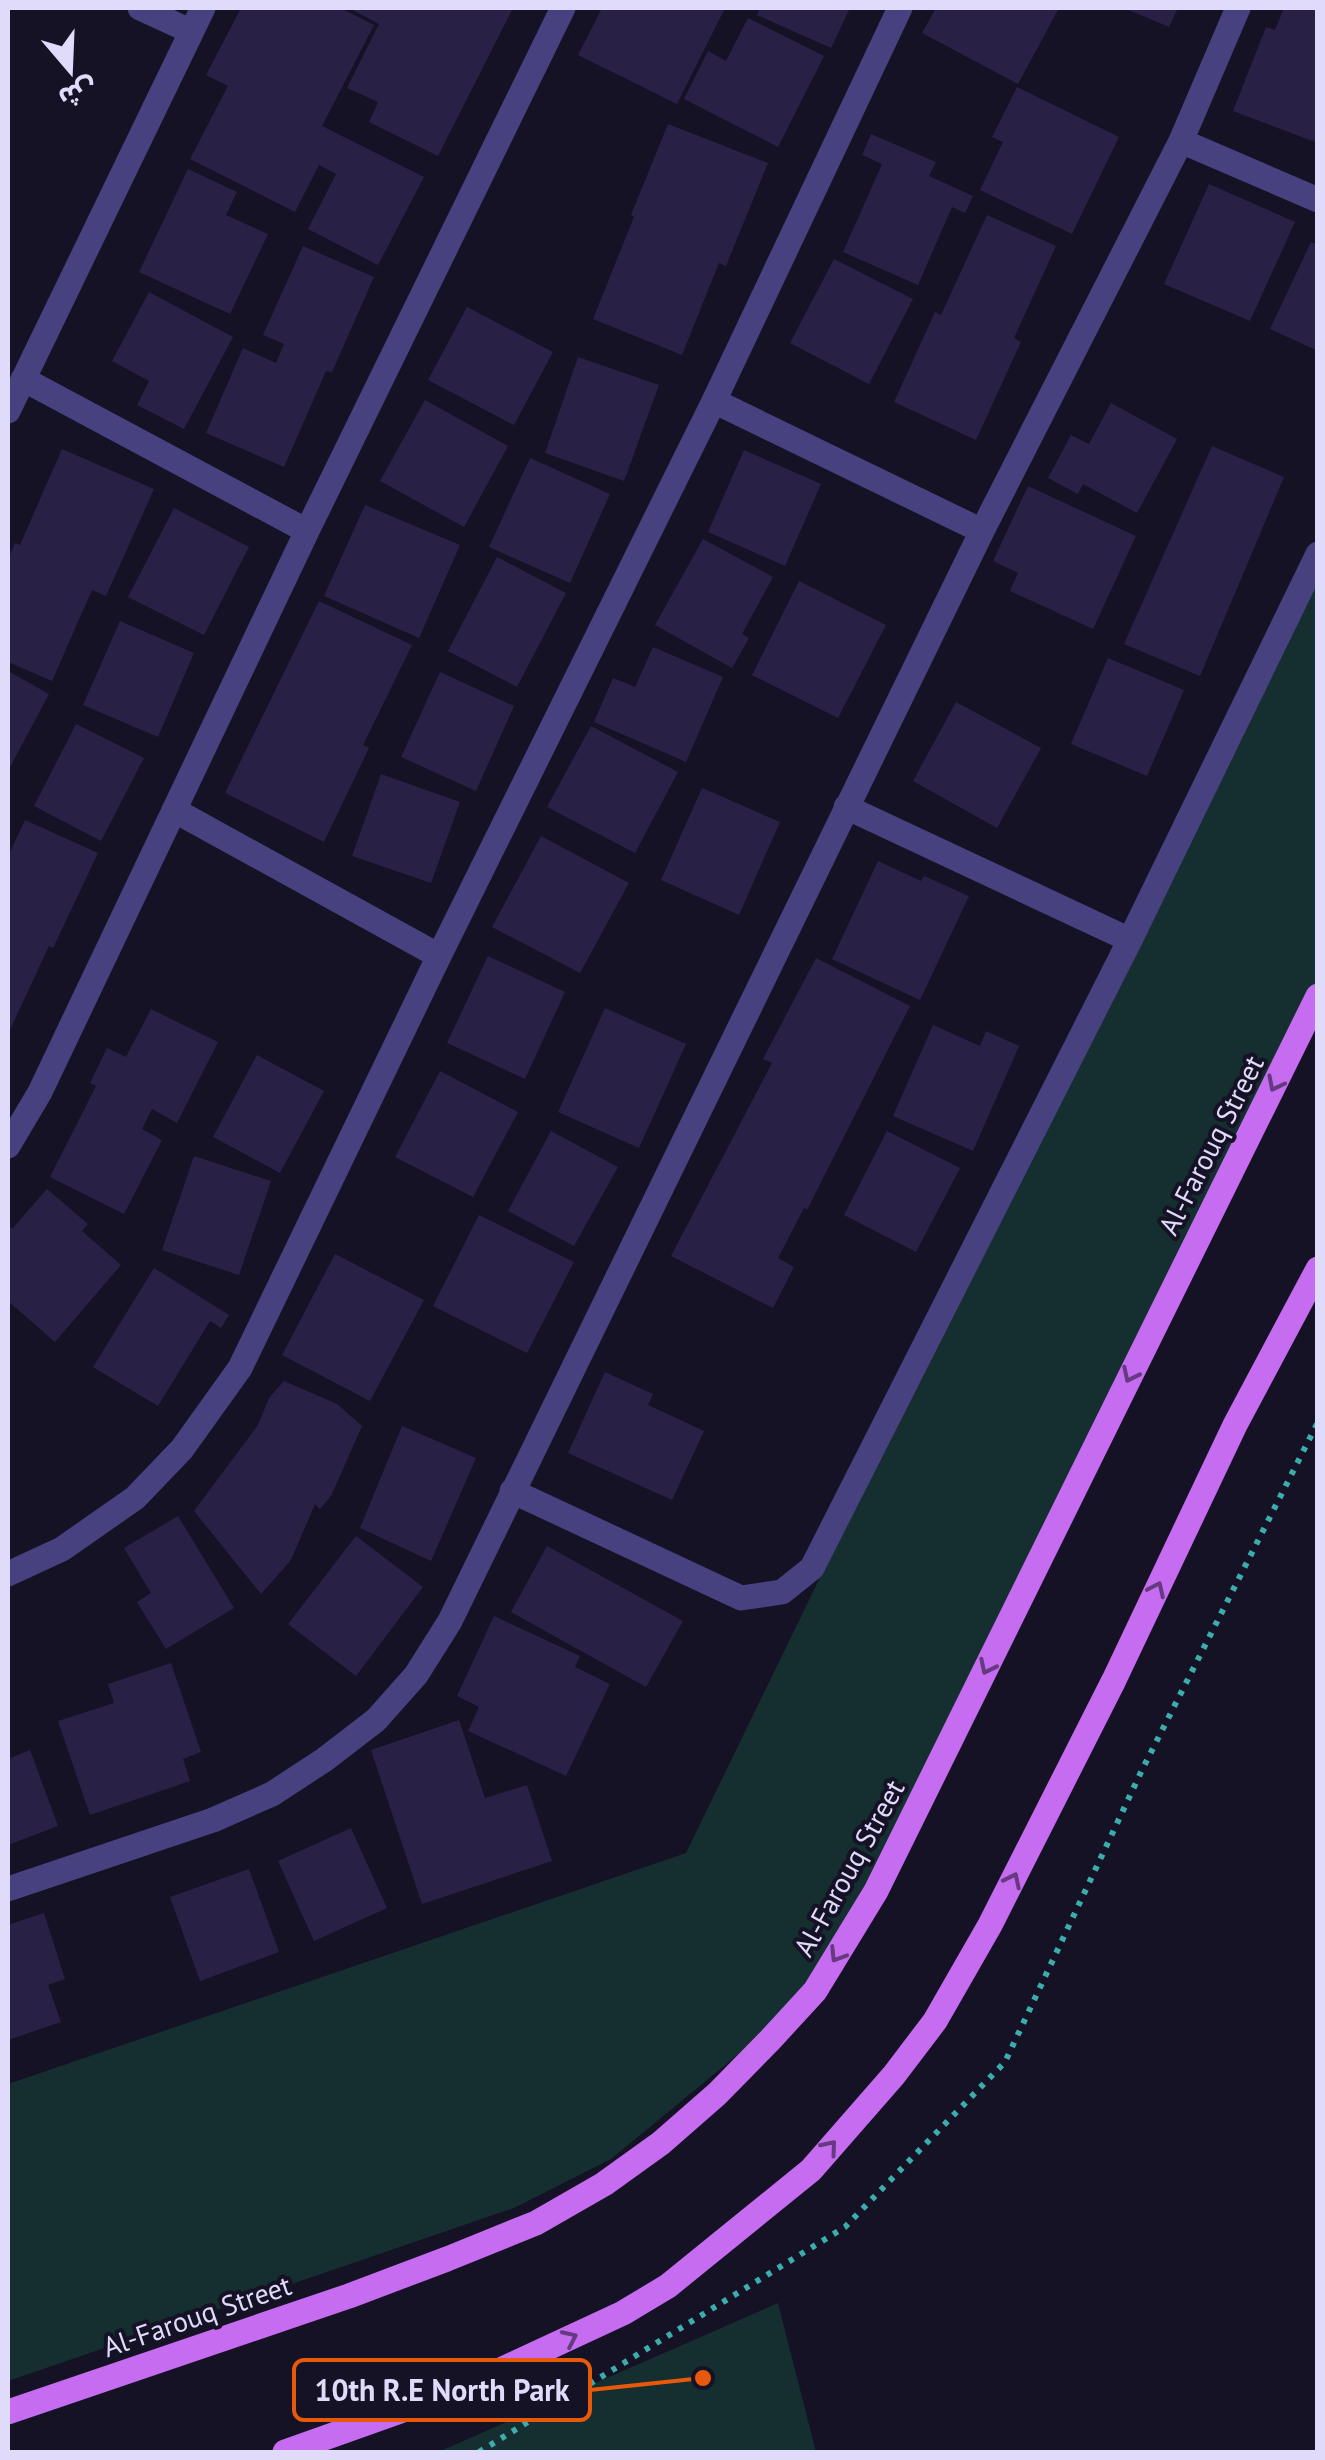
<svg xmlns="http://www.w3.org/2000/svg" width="1325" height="2460" font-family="'PT Sans','Noto Sans Arabic',sans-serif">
	<rect width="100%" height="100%" fill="#161225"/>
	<!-- green -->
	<path fill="#152e2f" d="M1317,555V983L815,1991L611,2159L514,2208L8,2381V2084L686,1853Z
		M778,2303L816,2452H438Z"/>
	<!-- building -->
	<path fill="#292045" d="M241,8H340L374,25L322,126L424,177L378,265L308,229L336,174L319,165L295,212L190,159L228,86L206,75Z
		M349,8H513L438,156L369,122L378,102L347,88L379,24Z
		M602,8H725L677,104L578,55Z
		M760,8H850L831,48L757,15Z
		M936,8H1059L1018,84L922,33Z
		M1124,8H1178L1169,27Z
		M1284,8H1318V143L1233,111L1266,27L1275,30Z
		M748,18L824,56L778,147L684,99L708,51L726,61Z
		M1017,87L1119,137L1072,234L980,190L1003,142L992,137Z
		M668,124L768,163L726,266L719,263L682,355L593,319L634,217L631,215Z
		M871,134L936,162L929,176L973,196L965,213L952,207L918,285L843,252L882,164L862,155Z
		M188,169L237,192L226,215L268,234L230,314L139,272Z
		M1209,184L1295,222L1250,321L1164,284Z
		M987,215L1056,246L1014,338L1021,342L976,440L894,402L935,312L941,315Z
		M1311,242L1318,245V351L1270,329Z
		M303,246L374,277L332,372L326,371L284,467L206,433L243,348L276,363L284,344L263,335Z
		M834,259L913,299L869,384L790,343Z
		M149,292L233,337L184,429L137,405L149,381L112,361Z
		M467,307L553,352L514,425L428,380Z
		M578,357L659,385L624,481L545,453Z
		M425,400L508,446L464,527L380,481Z
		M1111,403L1177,439L1137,513L1083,484L1078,494L1048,478L1071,435L1089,444Z
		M1212,446L1284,477L1200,676L1124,644Z
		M62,449L154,489L106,596L92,590L52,681L8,662V559L15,543L20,545Z
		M744,450L821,484L785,566L708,532Z
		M530,458L610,494L570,583L489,547Z
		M1028,486L1136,536L1093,629L1010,591L1018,573L993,561Z
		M365,505L460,545L419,638L324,596Z
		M174,508L249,547L204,635L128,597Z
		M703,539L773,577L742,634L749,638L732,668L655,625Z
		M497,557L566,593L517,687L448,651Z
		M799,581L886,625L838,718L752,675Z
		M319,601L412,645L363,745L369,748L324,842L225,793Z
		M120,621L194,653L158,737L83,705Z
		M653,647L723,677L686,762L594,722L613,678L635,687Z
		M1108,658L1184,690L1147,776L1071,744Z
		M8,671L49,694L8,771Z
		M440,672L514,706L476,791L401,757Z
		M956,702L1041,748L997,828L913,781Z
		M76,724L144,758L101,841L34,806Z
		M591,726L678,772L635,853L547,807Z
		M381,774L460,802L431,883L352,856Z
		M702,788L780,822L739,915L661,880Z
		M25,820L98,853L53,948L49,946L8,1034V856Z
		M541,836L629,883L580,973L492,927Z
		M878,861L921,881L924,876L969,896L920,1000L832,959Z
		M488,956L565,992L525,1079L447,1043Z
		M816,958L910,1006L807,1210L804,1208L778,1258L794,1267L773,1308L671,1256L772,1063L763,1059Z
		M605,1008L686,1044L639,1148L558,1112Z
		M151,1009L218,1042L177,1123L152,1109L142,1129L162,1140L124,1214L50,1177L96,1086L90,1083L107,1048L126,1057Z
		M933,1025L980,1046L986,1031L1019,1046L973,1151L893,1116Z
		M257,1055L324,1091L280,1173L213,1137Z
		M440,1071L518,1112L473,1197L395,1157Z
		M551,1131L618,1167L574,1246L508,1211Z
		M887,1131L960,1168L916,1252L844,1215Z
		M194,1156L271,1181L239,1275L162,1250Z
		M47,1189L88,1224L82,1231L121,1265L55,1342L8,1301V1225L12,1229Z
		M479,1215L574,1262L527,1353L433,1306Z
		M335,1254L424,1300L370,1401L282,1355Z
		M154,1268L229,1315L221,1328L210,1321L158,1406L93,1367Z
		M605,1372L653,1394L648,1405L704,1431L672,1500L568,1453Z
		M284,1381L337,1404L362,1426L331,1496L320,1509L315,1504L291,1560L261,1594L194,1511L258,1425L269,1398Z
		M402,1426L476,1458L431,1561L360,1528Z
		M178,1516L234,1608L166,1649L137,1602L151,1593L124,1548Z
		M356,1536L423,1587L356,1676L288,1624Z
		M547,1546L683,1621L646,1687L511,1612Z
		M494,1616L580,1656L575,1667L610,1684L566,1776L468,1731L479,1707L457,1696Z
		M171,1663L201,1752L183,1759L190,1781L90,1815L58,1721L114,1703L108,1684Z
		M459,1720L485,1798L527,1785L552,1861L422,1904L371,1750Z
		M30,1750L58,1826L8,1845V1759Z
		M351,1828L387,1908L314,1941L278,1861Z
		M249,1869L279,1952L200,1981L170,1897Z
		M44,1913L65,1979L48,1985L61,2022L8,2040V1925Z"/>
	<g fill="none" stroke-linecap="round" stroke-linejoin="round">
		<!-- path -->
		<path stroke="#3cadad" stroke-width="6" stroke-dasharray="5 8" stroke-linecap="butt" d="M479,2452L845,2227L1005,2062L1142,1770L1318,1422"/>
		<!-- minor -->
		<path stroke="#474180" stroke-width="25" d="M140,8L190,31
			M1181,141L1318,200
			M23,379L307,531
			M714,401L982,531
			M8,411L203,8
			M846,807L1130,940
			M174,810L439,956
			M8,1146L40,1092L307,531L563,8
			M512,1491L741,1598L782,1592L812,1568L1130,940L1318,554
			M8,1574L62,1549L135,1498L182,1449L240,1368L439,956L714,401L900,8
			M8,1889L213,1820L272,1794L324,1760L376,1720L416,1675L450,1621L982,531L1181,141L1238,8"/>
		<!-- primary -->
		<path stroke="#c66cf0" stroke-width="25" d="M8,2412L349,2296L447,2259L536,2223L604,2184L661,2143L717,2094L770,2040L815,1991L876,1891L1318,996
			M285,2452L451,2393L623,2313L668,2286L811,2170L894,2075L935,2021L990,1925L1114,1680L1235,1425L1318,1269"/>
	</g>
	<!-- one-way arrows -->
	<defs><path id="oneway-chevron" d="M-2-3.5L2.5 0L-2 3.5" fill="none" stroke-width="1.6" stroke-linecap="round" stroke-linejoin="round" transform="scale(2.5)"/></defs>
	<g stroke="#653a80">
		<use href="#oneway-chevron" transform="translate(1275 1084) rotate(117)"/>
		<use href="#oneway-chevron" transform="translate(1130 1375) rotate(116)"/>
		<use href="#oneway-chevron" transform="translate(1157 1589) rotate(-65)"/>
		<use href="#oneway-chevron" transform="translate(987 1667) rotate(116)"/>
		<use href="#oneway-chevron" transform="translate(1013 1880) rotate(-64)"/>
		<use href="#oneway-chevron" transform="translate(837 1955) rotate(122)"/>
		<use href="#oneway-chevron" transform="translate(830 2147) rotate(-50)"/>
		<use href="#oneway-chevron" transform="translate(570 2338) rotate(-25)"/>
	</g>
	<g text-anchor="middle" stroke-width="8" stroke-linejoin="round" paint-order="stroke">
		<!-- street labels -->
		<g font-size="28" fill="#e0dafb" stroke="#161225">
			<text transform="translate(1211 1145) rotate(-63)" y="10">Al-Farouq Street</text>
			<text transform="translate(849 1868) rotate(-61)" y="10">Al-Farouq Street</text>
			<text transform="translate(197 2316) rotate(-19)" y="10">Al-Farouq Street</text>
		</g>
	</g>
	<!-- callouts -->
	<path fill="none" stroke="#e8590c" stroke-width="4" d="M703 2378L590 2390"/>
	<circle fill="#e8590c" stroke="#161225" stroke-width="4" cx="703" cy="2378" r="10"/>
	<rect fill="#161225" stroke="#e8590c" stroke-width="4" x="294" y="2360" width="296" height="60" rx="10"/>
	<g font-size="30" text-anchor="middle" font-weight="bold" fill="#e0dafb">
		<text x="442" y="2401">10th R.E North Park</text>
	</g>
	<!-- border -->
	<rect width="1325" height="2460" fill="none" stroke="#e0dafb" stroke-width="20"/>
	<!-- north arrow -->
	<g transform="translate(70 70) rotate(161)" stroke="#161225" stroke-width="8" paint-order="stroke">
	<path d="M0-8L18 38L0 25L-18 38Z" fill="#e0dafb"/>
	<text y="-15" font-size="28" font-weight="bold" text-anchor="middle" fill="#e0dafb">ش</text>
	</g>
</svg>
